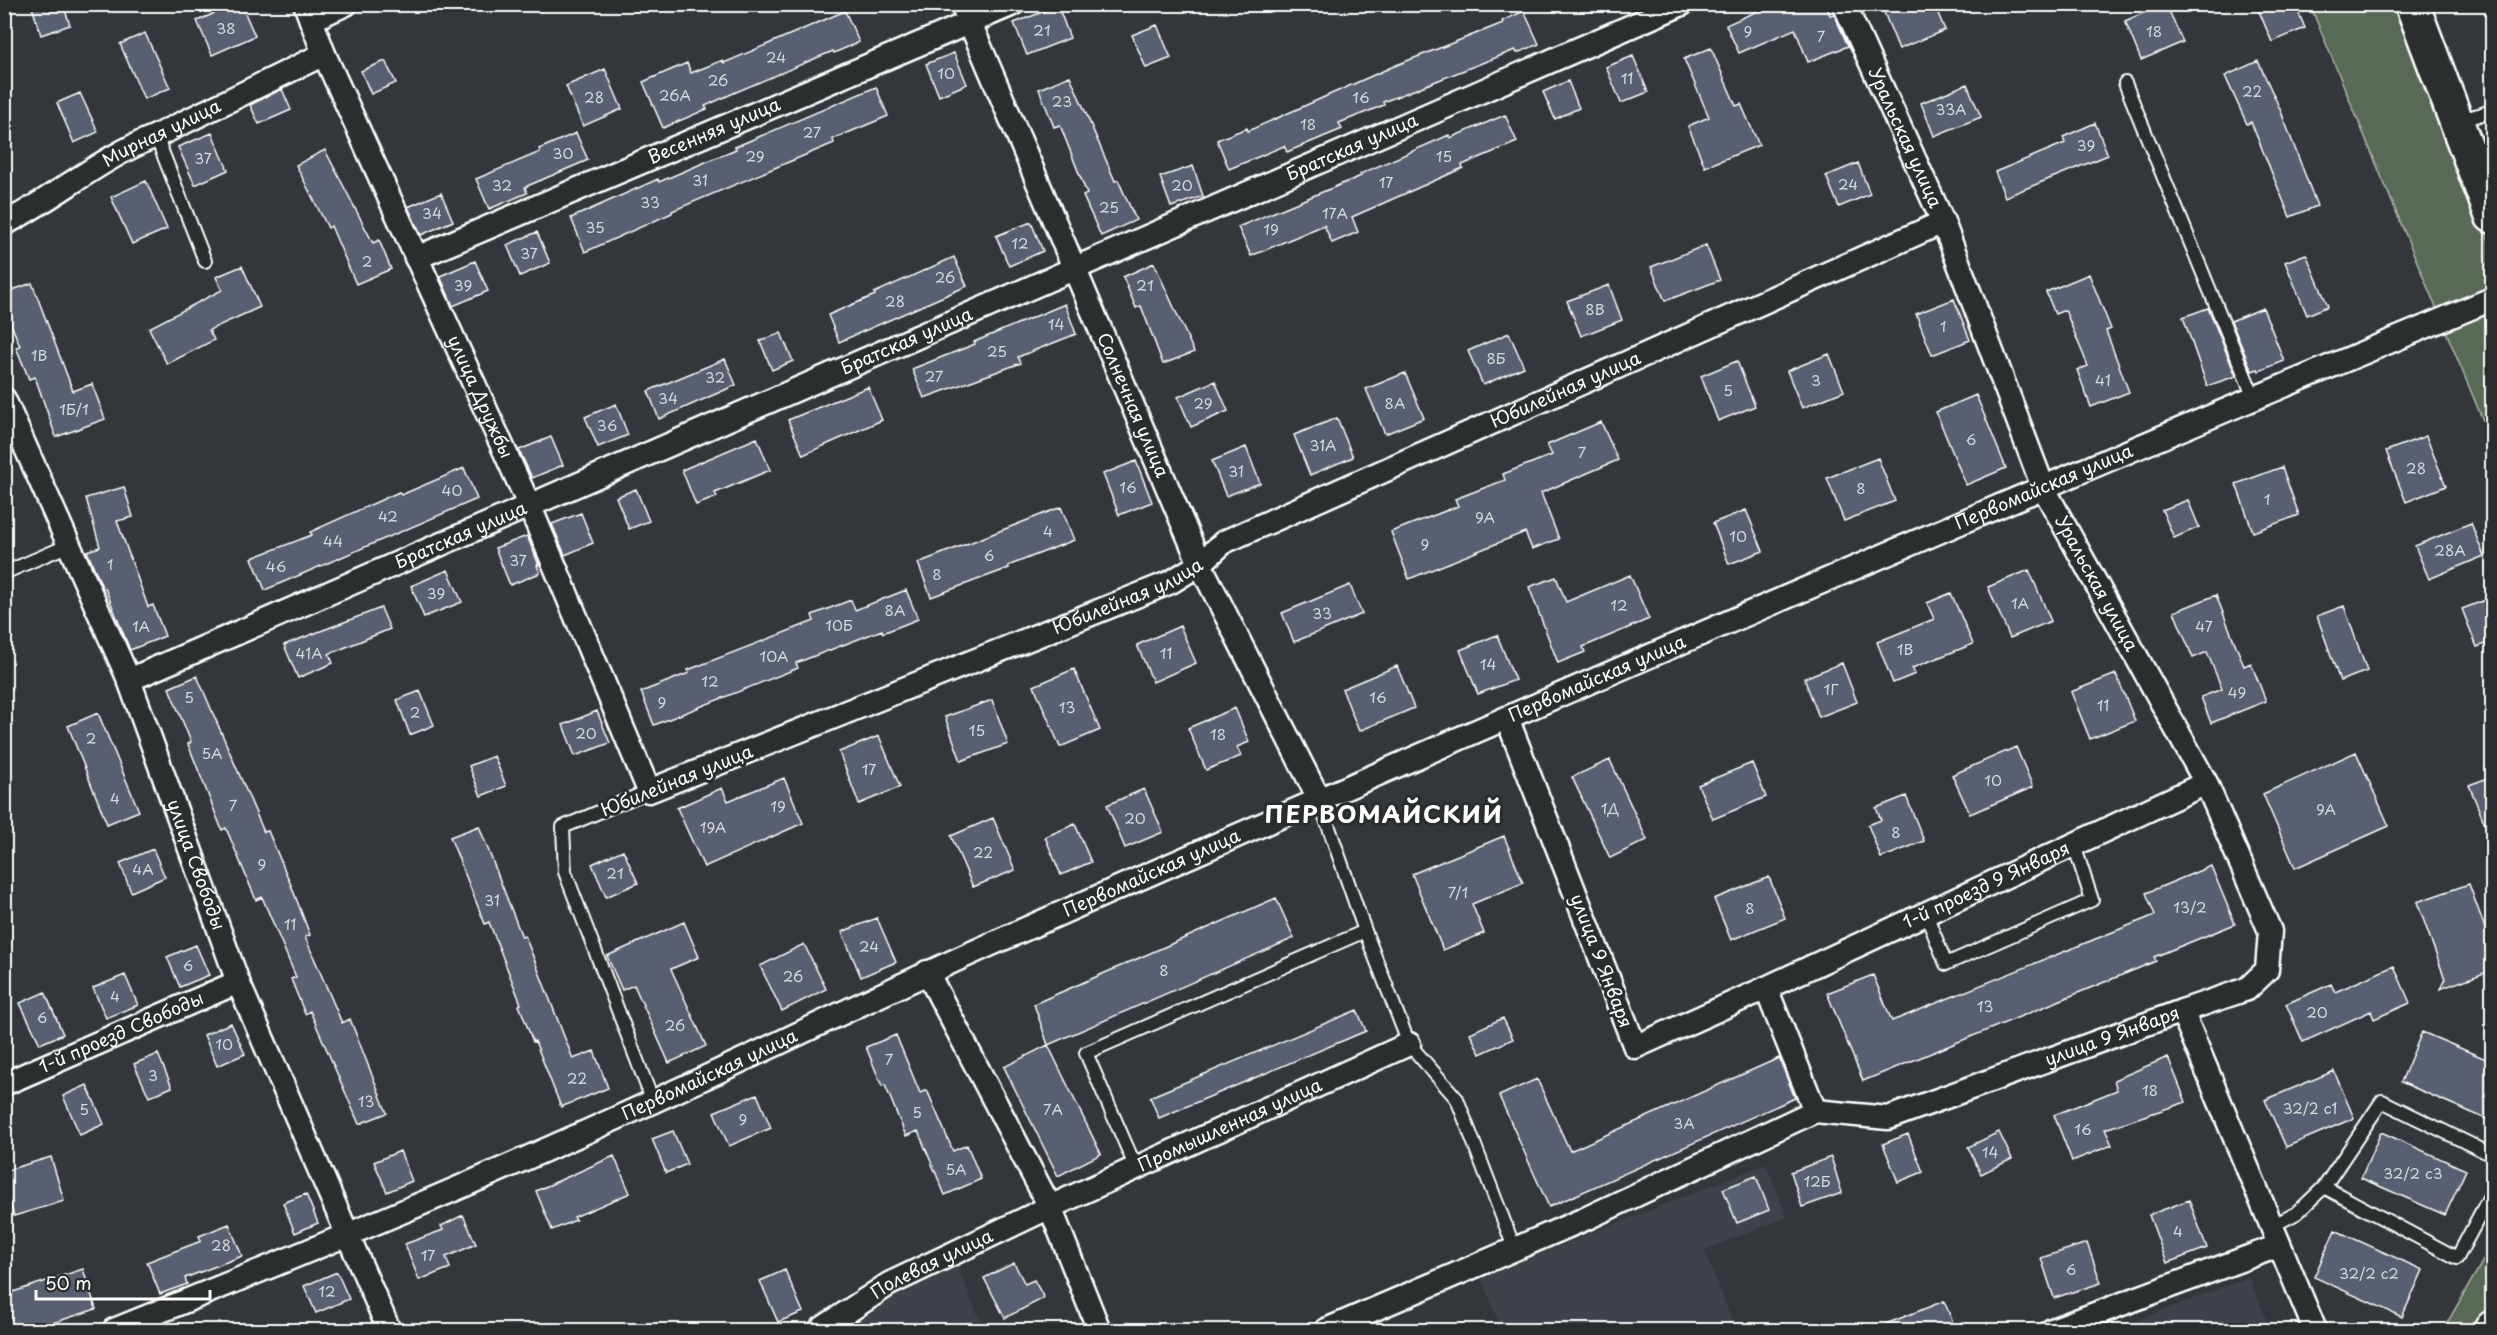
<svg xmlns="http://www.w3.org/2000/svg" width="2497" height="1335" font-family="'Playpen Sans',sans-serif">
	<rect width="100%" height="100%" fill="#33373b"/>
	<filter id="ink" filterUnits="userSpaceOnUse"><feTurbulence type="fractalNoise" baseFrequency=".0167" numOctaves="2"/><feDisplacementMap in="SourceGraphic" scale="12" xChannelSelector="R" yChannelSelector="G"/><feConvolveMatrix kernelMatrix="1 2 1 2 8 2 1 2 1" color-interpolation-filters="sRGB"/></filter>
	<g filter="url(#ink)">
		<!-- built -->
		<path fill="#3e434b" d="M1766,1164L1787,1217L1704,1250L1736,1330H1502L1481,1277Z
			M955,1260L984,1330H835L862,1314Z
			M2249,1277L2271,1330H2113Z"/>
		<!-- green -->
		<path fill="#586b55" stroke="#acb5aa" stroke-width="1.5" d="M2310,5H2392L2492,248V442Z
			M2492,1245V1300L2473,1330H2443Z"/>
		<!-- building -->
		<path fill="#585e70" stroke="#fff" stroke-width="1.5" d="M31,4H63L70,25L41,35Z
			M235,4H241L255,36L212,55L197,21Z
			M1773,4H1826L1830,15L1834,14L1848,46L1808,62L1795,29L1739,53L1726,25Z
			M1896,4H1934L1945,30L1899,49L1883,10Z
			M2164,4H2166L2183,42L2141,60L2125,21Z
			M2256,4H2295L2305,28L2272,42Z
			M1058,6L1070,38L1027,55L1014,23Z
			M845,11L859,42L834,53L833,51L736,92L705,106L707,109L663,128L643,82L687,63L691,73L723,60L724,63Z
			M1524,11L1539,44L1517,53L1515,50L1383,102L1384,105L1339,123L1342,129L1287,152L1284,146L1229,169L1217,140L1247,128L1248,131L1394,66L1503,23L1502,21Z
			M1157,25L1171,58L1146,68L1132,35Z
			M145,33L170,88L144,99L120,44Z
			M1711,48L1736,106L1741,104L1759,145L1705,167L1688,126L1709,117L1684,59Z
			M954,53L967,84L939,96L926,64Z
			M1633,56L1648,92L1621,103L1606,67Z
			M385,61L396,83L371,94L361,71Z
			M2258,61L2280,109L2317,206L2290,217L2251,122L2247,124L2225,76Z
			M605,69L622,109L583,126L566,86Z
			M1070,76L1115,181L1118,180L1136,220L1101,236L1083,196L1087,194L1060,125L1054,127L1039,89Z
			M1568,81L1579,108L1555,119L1543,92Z
			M1967,84L1981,117L1934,136L1921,103Z
			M876,87L888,116L833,139L834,143L672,211V213L585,252L571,218L658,179L659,182L736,149L735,147Z
			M282,89L291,110L259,124L250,105Z
			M80,93L98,132L74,143L57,103Z
			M1505,115L1517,142L1462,165L1463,168L1352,217L1358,232L1332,243L1324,225L1251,256L1238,227L1361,176L1360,174L1449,135L1450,138Z
			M2095,123L2108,155L2005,197L1995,172L2065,143L2063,137Z
			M212,133L228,170L195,185L178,147Z
			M576,133L588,160L525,187L527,193L489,209L476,179L540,152L539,149Z
			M325,150L373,243L379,240L391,269L356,284L331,226L328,228L296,165Z
			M1858,163L1870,194L1839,207L1826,176Z
			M1193,166L1203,196L1171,207L1160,177Z
			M146,181L167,229L132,244L111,197Z
			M441,193L453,221L421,235L408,207Z
			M1031,222L1043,251L1009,266L996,236Z
			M537,232L550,263L520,276L507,245Z
			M1706,245L1720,280L1665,301L1651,267Z
			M2306,254L2328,306L2307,315L2285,262Z
			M954,257L967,286L839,342L828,315L875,295L874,293Z
			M475,261L488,291L453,306L440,276Z
			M1154,263L1194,352L1163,364L1141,306L1136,308L1123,277Z
			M242,266L260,307L209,330L214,340L167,364L149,328L222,290L216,277Z
			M2089,274L2111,329L2106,331L2129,392L2091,407L2077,370L2088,366L2065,310L2055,314L2046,292Z
			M32,283L73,391L92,384L105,419L56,437L35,377L29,379L16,347L20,346L4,307V293Z
			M1609,285L1622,320L1581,336L1567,301Z
			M1954,299L1970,340L1932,355L1916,314Z
			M1065,304L1076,334L1018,357L1021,363L924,398L912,369L975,344L974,342Z
			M2208,308L2236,376L2207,386L2183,317Z
			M2263,308L2284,361L2259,371L2258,369L2252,371L2231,321Z
			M781,333L793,361L772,370L760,341Z
			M1509,333L1524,367L1483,385L1468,351Z
			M1829,354L1844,391L1802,408L1787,371Z
			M725,359L736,385L659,419L648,391Z
			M1737,361L1755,406L1718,421L1701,376Z
			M1405,373L1424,418L1385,434L1366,389Z
			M1215,381L1228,411L1191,427L1178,397Z
			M868,387L882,420L803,455L788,420Z
			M1976,395L2006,468L1966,485L1936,412Z
			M616,404L628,435L598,447L585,417Z
			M1337,418L1353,457L1310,475L1294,435Z
			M1601,422L1618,460L1541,493L1559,539L1532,549L1525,532L1409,579L1391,532L1458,506L1455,499L1505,480L1503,474L1552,455L1547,445Z
			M2426,436L2446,486L2406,502L2386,451Z
			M551,437L563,465L532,478L519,450Z
			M757,438L770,470L715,493L717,497L696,505L682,470Z
			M1246,447L1260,483L1226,496L1212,461Z
			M1878,458L1895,501L1844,521L1827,478Z
			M1136,461L1152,502L1119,515L1103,474Z
			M2282,467L2299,515L2253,532L2236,484Z
			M464,468L477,499L265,590L252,558L312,535L310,532L399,492L401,495Z
			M124,487L133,517L117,521L148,607L153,605L165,636L130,650L105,588L103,589L87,551L100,547L86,498Z
			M636,489L649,521L629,529L616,497Z
			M2188,500L2199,527L2174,538L2162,510Z
			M1061,507L1074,540L1008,566L1009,568L931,597L918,563Z
			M1746,510L1763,551L1729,564L1713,523Z
			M581,513L593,543L565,555L552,524Z
			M2471,523L2484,556L2429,579L2415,546Z
			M527,536L539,565H537L540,573L510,585L495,548Z
			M448,570L462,602L424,617L411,586Z
			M2029,570L2051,621L2010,638L1988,587Z
			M1630,575L1649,619L1583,647L1585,652L1558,663L1529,587L1556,577L1566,602Z
			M1350,585L1362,614L1294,642L1282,613Z
			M906,590L918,619L883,633L882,630L796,663L798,668L654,725L641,692L689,673L688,670L814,621L812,615L851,600L855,610Z
			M1951,593L1973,644L1912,668L1915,674L1893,683L1877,642L1934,619L1927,603Z
			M2216,595L2244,666L2251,663L2266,701L2211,723L2201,697L2222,689L2207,652L2193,658L2174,612Z
			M2493,597V641L2477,647L2462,609Z
			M2344,606L2367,671L2340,681L2317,616Z
			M381,608L390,629L329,654L333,663L298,678L284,645Z
			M1180,626L1196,663L1153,682L1137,645Z
			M1497,635L1515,680L1478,694L1460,650Z
			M1842,663L1857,702L1819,717L1804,678Z
			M1397,666L1414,708L1359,731L1342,689Z
			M1074,669L1100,730L1060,747L1034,686Z
			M2116,674L2135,721L2090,739L2071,692Z
			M197,676L264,832L268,831L291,885L310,935L305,937L342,1023L350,1019L387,1113L359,1124L310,1011L305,1014L291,979L296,977L262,897L256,900L226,828L222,830L188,744L191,742L169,688Z
			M420,691L434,725L410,735L397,700Z
			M992,700L1008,744L961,761L945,717Z
			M1235,708L1249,742L1237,747L1241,756L1206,770L1188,728Z
			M597,711L610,743L575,756L563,725Z
			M98,713L139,811L107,824L68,726Z
			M879,736L900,787L859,804L839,752Z
			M2016,747L2033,787L1970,814L1952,775Z
			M2356,752L2389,826L2295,868L2263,794Z
			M494,756L506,786L481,796L469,766Z
			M1610,760L1647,840L1610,858L1572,777Z
			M1752,763L1766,797L1713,819L1698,785Z
			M2493,776V842H2492L2469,785Z
			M784,778L803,823L704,867L677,808L722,788L728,801Z
			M1144,789L1163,832L1125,848L1107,805Z
			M1906,796L1924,841L1881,858L1868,825L1881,820L1876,808Z
			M993,818L1015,870L973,887L951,836Z
			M1075,824L1091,862L1061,875L1045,837Z
			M479,826L522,937L525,936L573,1059L594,1051L608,1088L561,1107L535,1041L533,1042L519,1005L521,1004L489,922L485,924L450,837Z
			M1504,836L1523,883L1472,904L1484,933L1443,950L1412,874Z
			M153,849L165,877L131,892L120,863Z
			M623,850L638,883L606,897L592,864Z
			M2211,866L2235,924L2154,957L2156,961L1863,1081L1827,993L1873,975L1892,1021L2155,915L2146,893Z
			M1769,877L1785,918L1731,940L1714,899Z
			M2469,884L2493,950V970L2440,989L2445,979L2417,902Z
			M1276,898L1294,938L1048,1045L1034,1004Z
			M877,918L896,962L861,977L842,932Z
			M684,922L699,957L671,969L706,1046L669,1063L634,985L622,990L607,956Z
			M804,944L826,989L782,1011L760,966Z
			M196,945L209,975L180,987L167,957Z
			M2394,966L2410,1003L2374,1019L2371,1011L2303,1042L2286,1004L2331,984L2335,992Z
			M125,975L138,1005L106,1018L93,988Z
			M45,992L63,1034L40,1044L20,1003Z
			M1357,1010L1366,1031L1159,1118L1150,1097Z
			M1503,1018L1513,1039L1480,1054L1470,1033Z
			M231,1023L245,1054L217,1066L204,1035Z
			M2422,1032L2493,1062V1122L2401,1082Z
			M896,1035L920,1093L927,1090L953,1151L967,1145L981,1179L945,1195L918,1131L906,1136L885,1085L882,1086L866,1047Z
			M1048,1045L1101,1154L1058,1176L1004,1067Z
			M158,1054L172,1087L149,1097L134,1064Z
			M2168,1057L2186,1102L2105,1129L2112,1145L2072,1161L2054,1115L2117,1090L2114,1080Z
			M1779,1058L1795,1098L1549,1207L1499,1096L1537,1079L1570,1151Z
			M2334,1071L2354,1118L2286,1147L2265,1100Z
			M87,1085L104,1124L80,1135L63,1096Z
			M757,1094L771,1128L729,1146L714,1112Z
			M673,1131L687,1164L666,1173L652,1139Z
			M1999,1132L2012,1159L1981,1174L1968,1147Z
			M2381,1132L2466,1170L2445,1215L2361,1178Z
			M1908,1134L1923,1172L1898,1182L1883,1144Z
			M400,1151L412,1181L387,1192L374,1162Z
			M614,1156L630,1193L574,1217L576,1220L552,1230L536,1191Z
			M51,1157L64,1201L14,1216L4,1185V1171Z
			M1831,1157L1842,1193L1802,1207L1791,1172Z
			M1756,1176L1769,1210L1737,1223L1723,1189Z
			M306,1194L318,1223L295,1233L283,1203Z
			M2189,1200L2207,1248L2167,1263L2149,1215Z
			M463,1215L476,1244L446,1257L450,1268L419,1280L405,1244L443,1230L441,1226Z
			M229,1224L242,1256L185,1278L187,1284L160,1294L147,1262L201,1241L199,1236Z
			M2335,1230L2423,1270L2402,1317L2314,1277Z
			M2087,1243L2101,1283L2054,1298L2041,1258Z
			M1014,1263L1025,1284L1034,1280L1044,1298L1005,1318L984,1278Z
			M83,1269L96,1309L31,1330H4V1295Z
			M785,1270L803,1312L778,1322L760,1281Z
			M337,1272L349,1299L316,1313L304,1286Z
			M1944,1301L1956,1330H1873V1329Z"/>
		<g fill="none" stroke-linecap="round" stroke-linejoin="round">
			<defs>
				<path id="service" d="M2125,83L2254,398
					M2458,121L2492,111
					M156,136L205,261
					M4,573L69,545
					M649,791L563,827L565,872L653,1102
					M1319,799L1365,931
					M1926,914L1946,964L2092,900L2074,845
					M1136,1168L1086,1053L1365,931L1409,1044L1457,1099L1515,1250
					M2324,1187L2382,1101L2492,1155
					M2270,1227L2297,1213L2324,1187L2457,1258L2492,1192"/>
				<g id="minor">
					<path id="s1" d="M305,4L324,54L530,507L649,791L1171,582L1200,564L1224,542L1943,222"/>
					<path id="s2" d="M962,4L1200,564L1319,799"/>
					<path id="s3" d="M1844,4L1943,222L2043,487L2206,783L2270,931L2267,970L2247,989L2182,1011"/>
					<path d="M311,20L346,4"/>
					<path id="s4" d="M4,224C56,197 102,157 156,136L324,54"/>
					<path id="s5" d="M416,258L1013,4"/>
					<path id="s6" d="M4,399L129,680L238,982L389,1330"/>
					<path id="s7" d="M129,680L1682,4"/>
					<path d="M927,972L1050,1207L1099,1330"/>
					<path id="s8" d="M1766,988L2206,783"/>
					<path id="s9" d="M4,1084L238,982"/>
					<path id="s10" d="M1815,1111L1888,1118L2182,1011L2315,1330"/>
					<path id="s11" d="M114,1330C295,1257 476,1183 654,1101C769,1049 881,993 996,942C1493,722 1991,507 2492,299"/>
					<path id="s12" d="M820,1330L889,1284L1050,1207L1409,1044"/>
					<path d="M1326,1330L1587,1218L1815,1111L1766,988L1635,1047L1507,718"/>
					<path d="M2052,1330L2278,1246"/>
				</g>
				<path id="secondary" d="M2412,4L2492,216
					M2491,1330L2492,1328"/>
			</defs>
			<!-- service casing -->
			<use href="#service" stroke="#fff" stroke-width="16"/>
			<!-- minor casing -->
			<use href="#minor" stroke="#fff" stroke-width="27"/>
			<!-- secondary casing -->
			<use href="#secondary" stroke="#fff" stroke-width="38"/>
			<!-- service -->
			<use href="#service" stroke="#2a2d2e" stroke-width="12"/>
			<!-- minor -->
			<use href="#minor" stroke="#2a2d2e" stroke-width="22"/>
			<!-- secondary -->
			<use href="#secondary" stroke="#2a2d2e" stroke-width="33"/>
		</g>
	</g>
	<g text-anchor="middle" stroke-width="6" stroke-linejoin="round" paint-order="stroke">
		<!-- number labels -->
		<g font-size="15" fill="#d5d7db">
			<text x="226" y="34">38</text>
			<text x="1042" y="36">21</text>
			<text x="1748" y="37">9</text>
			<text x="2154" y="37">18</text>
			<text x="1821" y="42">7</text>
			<text x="776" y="63">24</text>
			<text x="946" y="79">10</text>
			<text x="1627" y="84">11</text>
			<text x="718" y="86">26</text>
			<text x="2252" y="97">22</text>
			<text x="675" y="101">26А</text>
			<text x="594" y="103">28</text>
			<text x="1361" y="103">16</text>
			<text x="1062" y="107">23</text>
			<text x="1951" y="115">33А</text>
			<text x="1308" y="130">18</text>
			<text x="812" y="138">27</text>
			<text x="2086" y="151">39</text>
			<text x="563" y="159">30</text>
			<text x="755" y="162">29</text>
			<text x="1444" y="162">15</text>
			<text x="203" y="164">37</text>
			<text x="700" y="186">31</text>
			<text x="1386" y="188">17</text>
			<text x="1848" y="190">24</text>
			<text x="502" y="191">32</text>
			<text x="1182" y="191">20</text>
			<text x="650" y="208">33</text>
			<text x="1109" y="213">25</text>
			<text x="432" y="219">34</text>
			<text x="1335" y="219">17А</text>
			<text x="595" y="233">35</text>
			<text x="1271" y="235">19</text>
			<text x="1020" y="249">12</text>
			<text x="529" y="259">37</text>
			<text x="367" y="267">2</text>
			<text x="945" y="283">26</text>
			<text x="463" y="291">39</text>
			<text x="1145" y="291">21</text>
			<text x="895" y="307">28</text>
			<text x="1595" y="315">8В</text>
			<text x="1056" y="330">14</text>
			<text x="1943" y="332">1</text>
			<text x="997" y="357">25</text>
			<text x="39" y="361">1В</text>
			<text x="1496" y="364">8Б</text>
			<text x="934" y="382">27</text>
			<text x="715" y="383">32</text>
			<text x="1816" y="386">3</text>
			<text x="2103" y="386">41</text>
			<text x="1728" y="396">5</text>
			<text x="668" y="404">34</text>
			<text x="1203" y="409">29</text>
			<text x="1395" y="409">8А</text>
			<text x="74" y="415">1Б/1</text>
			<text x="607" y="431">36</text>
			<text x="1971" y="445">6</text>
			<text x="1323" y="451">31А</text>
			<text x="1582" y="458">7</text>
			<text x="2416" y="474">28</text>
			<text x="1236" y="477">31</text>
			<text x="1128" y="493">16</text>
			<text x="1861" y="494">8</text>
			<text x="452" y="496">40</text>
			<text x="2267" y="505">1</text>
			<text x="388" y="522">42</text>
			<text x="1485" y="523">9А</text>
			<text x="1048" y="537">4</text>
			<text x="1738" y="542">10</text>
			<text x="333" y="547">44</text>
			<text x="1425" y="550">9</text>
			<text x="2450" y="556">28А</text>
			<text x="989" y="561">6</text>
			<text x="518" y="566">37</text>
			<text x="110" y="570">1</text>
			<text x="276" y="572">46</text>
			<text x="937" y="580">8</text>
			<text x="436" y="599">39</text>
			<text x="2020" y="609">1А</text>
			<text x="1619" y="611">12</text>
			<text x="895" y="616">8А</text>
			<text x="1322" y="619">33</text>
			<text x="839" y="631">10Б</text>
			<text x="141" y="632">1А</text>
			<text x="2204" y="632">47</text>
			<text x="1905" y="655">1В</text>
			<text x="309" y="659">41А</text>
			<text x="1166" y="659">11</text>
			<text x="774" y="662">10А</text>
			<text x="1488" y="670">14</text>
			<text x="710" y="687">12</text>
			<text x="1831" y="695">1Г</text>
			<text x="2237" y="698">49</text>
			<text x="189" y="703">5</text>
			<text x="1378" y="703">16</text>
			<text x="662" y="708">9</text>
			<text x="2103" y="711">11</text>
			<text x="1067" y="713">13</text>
			<text x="415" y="718">2</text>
			<text x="977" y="736">15</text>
			<text x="586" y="739">20</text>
			<text x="1218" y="740">18</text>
			<text x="91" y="744">2</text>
			<text x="212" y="759">5А</text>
			<text x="869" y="775">17</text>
			<text x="1993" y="786">10</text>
			<text x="115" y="804">4</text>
			<text x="233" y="811">7</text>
			<text x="778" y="812">19</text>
			<text x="1610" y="814">1Д</text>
			<text x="2326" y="815">9А</text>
			<text x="1135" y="824">20</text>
			<text x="713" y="833">19А</text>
			<text x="1896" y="838">8</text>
			<text x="983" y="858">22</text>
			<text x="262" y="870">9</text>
			<text x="143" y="875">4А</text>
			<text x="615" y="879">21</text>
			<text x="1458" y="898">7/1</text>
			<text x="492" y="906">31</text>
			<text x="2190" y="913">13/2</text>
			<text x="1750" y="914">8</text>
			<text x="290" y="930">11</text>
			<text x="869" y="952">24</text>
			<text x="188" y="971">6</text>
			<text x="1164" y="976">8</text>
			<text x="793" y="982">26</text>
			<text x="115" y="1002">4</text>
			<text x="1985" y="1012">13</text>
			<text x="2317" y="1018">20</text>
			<text x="42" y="1023">6</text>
			<text x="675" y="1031">26</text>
			<text x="224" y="1050">10</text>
			<text x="889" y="1065">7</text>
			<text x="153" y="1081">3</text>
			<text x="577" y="1084">22</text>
			<text x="2150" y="1096">18</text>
			<text x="366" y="1107">13</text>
			<text x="2310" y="1114">32/2 c1</text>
			<text x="84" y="1115">5</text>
			<text x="1053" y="1115">7А</text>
			<text x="917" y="1118">5</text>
			<text x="743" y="1125">9</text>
			<text x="1684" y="1129">3А</text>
			<text x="2083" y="1135">16</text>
			<text x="1990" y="1158">14</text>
			<text x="956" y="1175">5А</text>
			<text x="2413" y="1179">32/2 с3</text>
			<text x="1817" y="1187">12Б</text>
			<text x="2178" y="1237">4</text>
			<text x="221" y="1251">28</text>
			<text x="428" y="1261">17</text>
			<text x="2071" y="1275">6</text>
			<text x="2369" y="1279">32/2 с2</text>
			<text x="327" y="1297">12</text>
		</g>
		<!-- street labels -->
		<g font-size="18" fill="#fff" stroke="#2a2d2e">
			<text dy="6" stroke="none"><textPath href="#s5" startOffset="324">Весенняя улица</textPath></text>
			<text dy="6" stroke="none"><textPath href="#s4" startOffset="182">Мирная улица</textPath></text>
			<text dy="6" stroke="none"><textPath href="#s3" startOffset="147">Уральская улица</textPath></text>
			<text dy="6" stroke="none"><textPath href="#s7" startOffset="1334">Братская улица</textPath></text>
			<text dy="6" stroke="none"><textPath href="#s7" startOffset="848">Братская улица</textPath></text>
			<text dy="6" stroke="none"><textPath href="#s1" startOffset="1862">Юбилейная улица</textPath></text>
			<text dy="6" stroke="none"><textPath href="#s1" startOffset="430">улица Дружбы</textPath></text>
			<text dy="6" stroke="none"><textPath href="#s2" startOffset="436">Солнечная улица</textPath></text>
			<text dy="6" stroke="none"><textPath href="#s11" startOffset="2106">Первомайская улица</textPath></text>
			<text dy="6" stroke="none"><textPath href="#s7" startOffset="362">Братская улица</textPath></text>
			<text dy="6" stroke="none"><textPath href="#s3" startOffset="633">Уральская улица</textPath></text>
			<text dy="6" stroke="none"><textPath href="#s1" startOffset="1376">Юбилейная улица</textPath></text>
			<text dy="6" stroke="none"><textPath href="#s11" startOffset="1620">Первомайская улица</textPath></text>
			<text transform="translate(677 781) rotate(-22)" y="6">Юбилейная улица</text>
			<text dy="6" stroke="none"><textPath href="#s6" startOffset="504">улица Свободы</textPath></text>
			<text dy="6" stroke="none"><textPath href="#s11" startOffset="1134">Первомайская улица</textPath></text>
			<text dy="6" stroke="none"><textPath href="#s8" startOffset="243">1-й проезд 9 Января</textPath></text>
			<text transform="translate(1601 961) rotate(69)" y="6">улица 9 Января</text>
			<text dy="6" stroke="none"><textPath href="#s9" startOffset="128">1-й проезд Свободы</textPath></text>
			<text dy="6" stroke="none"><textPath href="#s10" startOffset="312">улица 9 Января</textPath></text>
			<text dy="6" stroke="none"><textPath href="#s11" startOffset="648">Первомайская улица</textPath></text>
			<text dy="6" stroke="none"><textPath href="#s12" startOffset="459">Промышленная улица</textPath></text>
			<text dy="6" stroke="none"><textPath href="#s12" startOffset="130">Полевая улица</textPath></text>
		</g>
		<!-- district labels -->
		<g font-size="24" font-weight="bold" letter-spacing="1.5" fill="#fff" stroke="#2a2d2e">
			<text x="1384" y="823">ПЕРВОМАЙСКИЙ</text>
		</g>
	</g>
	<!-- margin -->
	<rect width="2497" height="1335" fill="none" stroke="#2a2d2e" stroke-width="24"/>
	<rect x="12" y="12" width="2473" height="1311" fill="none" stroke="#fff" stroke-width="2" filter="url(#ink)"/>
	<!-- scale -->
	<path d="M36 1290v9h174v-9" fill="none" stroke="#ffffff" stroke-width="3"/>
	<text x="45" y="1290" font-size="18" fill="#ffffff" stroke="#2a2d2e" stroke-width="4.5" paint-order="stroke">50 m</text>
</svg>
